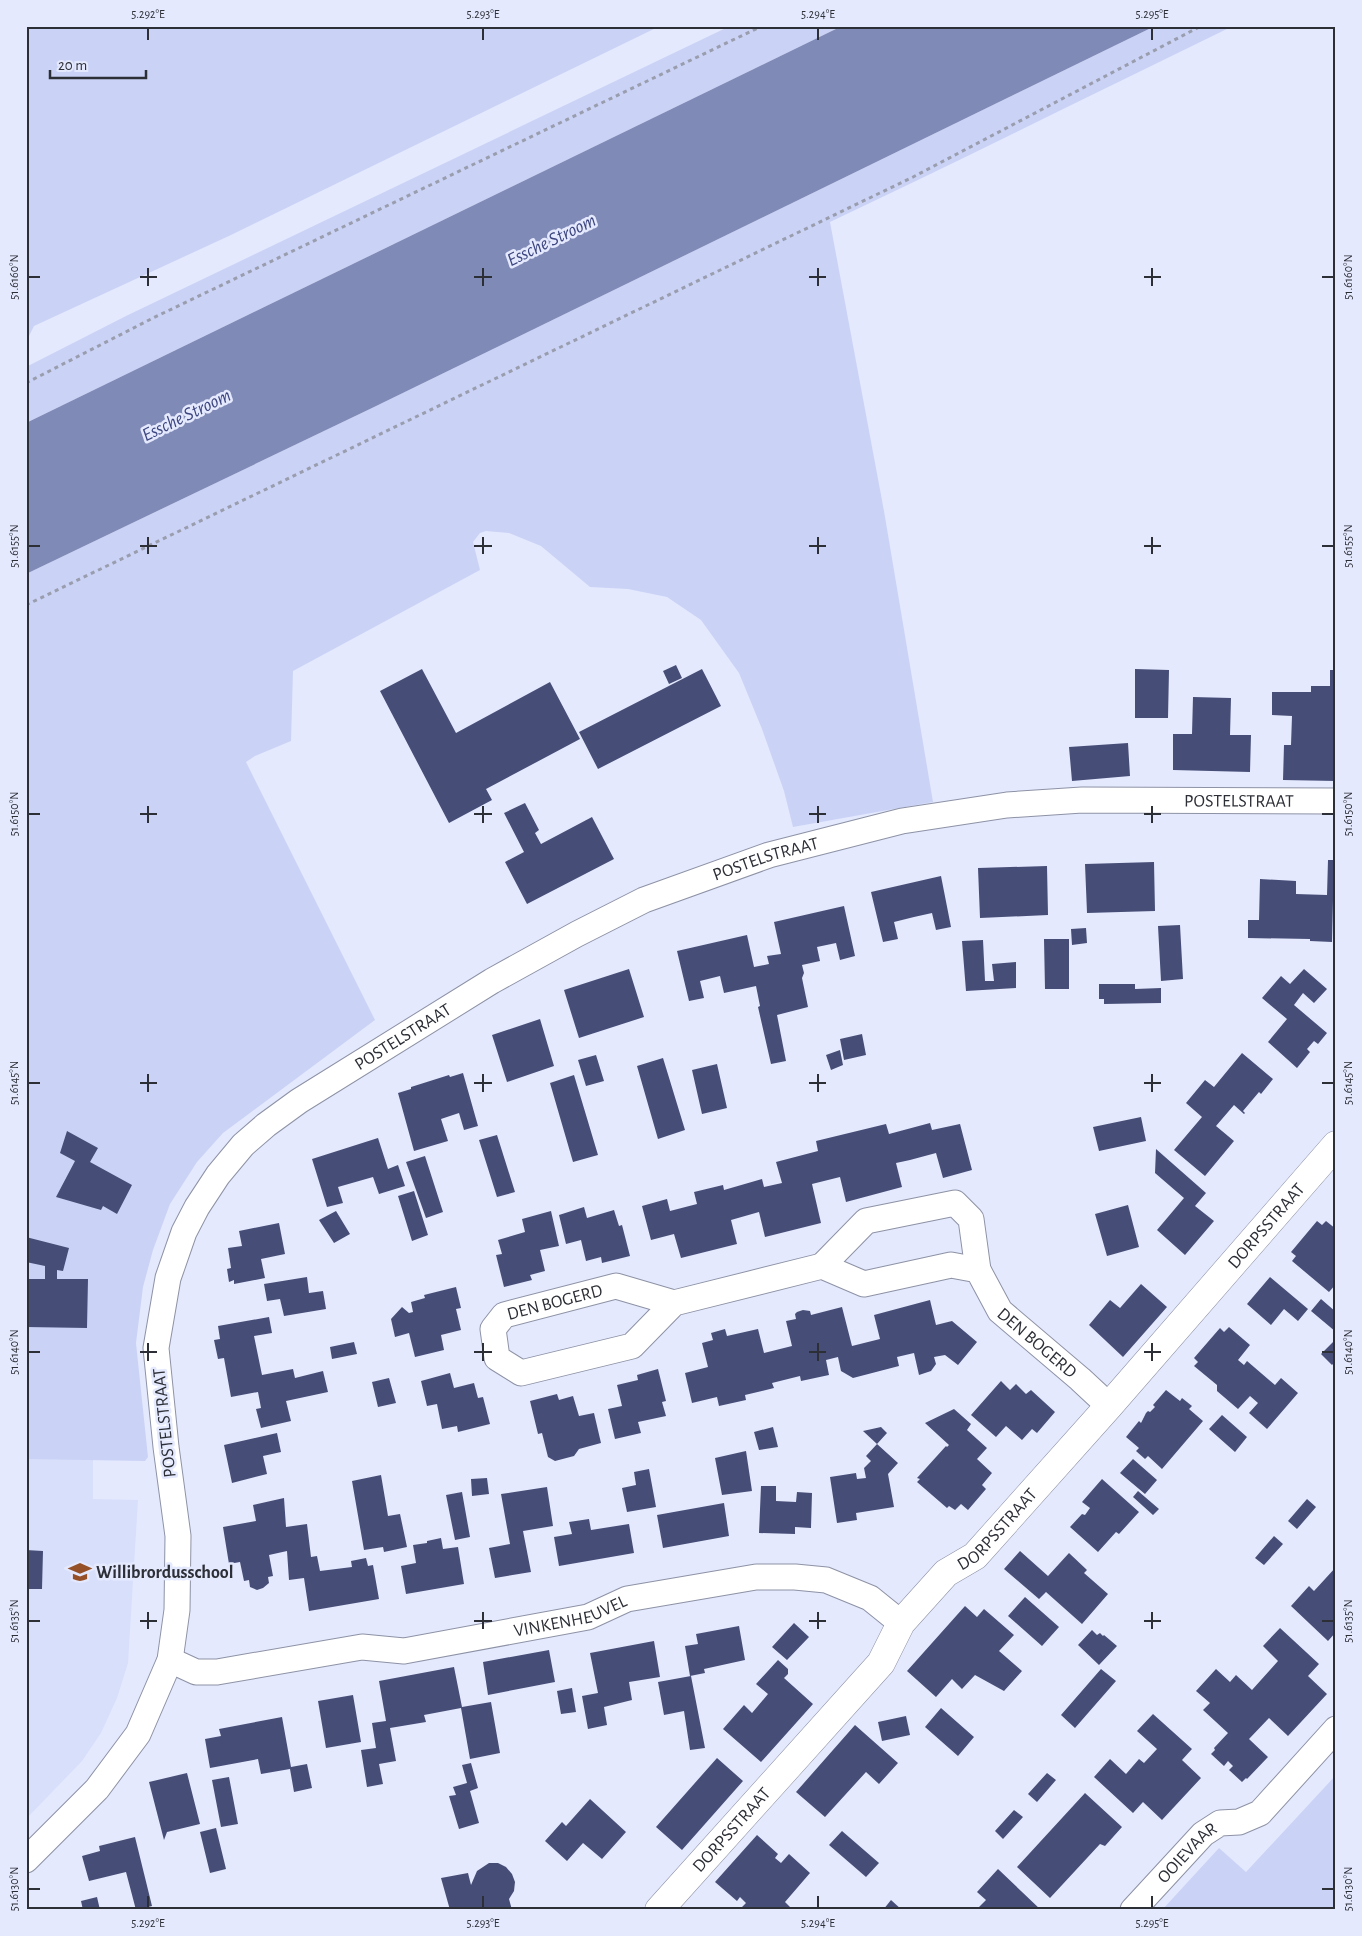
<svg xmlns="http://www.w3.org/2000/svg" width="1362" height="1936" font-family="'Alegreya Sans',sans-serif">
	<rect width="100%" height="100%" fill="#e4e9fe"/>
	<!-- built -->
	<path fill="#d8dffb" d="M26,1448L93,1449V1499L138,1500L128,1663L117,1698L101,1733L82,1761L26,1819Z"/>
	<!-- green -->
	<path fill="#cad3f6" d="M26,26H660L231,235L34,326L26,342Z
		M730,26H842L26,423V367L126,316Z
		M1155,26H1233C1099,91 965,158 830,222L884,511L933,802L793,827L784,791L762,729L739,673L701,620L667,597L628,589L590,587L541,546L509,533L486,531L480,533L473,542L480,570L293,671L291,741L255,756L246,762L375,1020L223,1133L197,1162L170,1204L153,1250L143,1287L136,1343L148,1457L145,1461L26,1459V574L372,408Z
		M1336,1775V1910H1162L1219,1848L1246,1872Z"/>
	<!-- water -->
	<path fill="#808ab6" d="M842,26H1155L372,408L26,574V423Z"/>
	<!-- building -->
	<path fill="#464e77" d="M676,665L682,678L669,684L663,671Z
		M422,669L456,733L550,682L580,739L486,789L492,800L449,823L380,691Z
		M702,669L721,706L598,769L579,732Z
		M1135,669L1169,670L1168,718H1135Z
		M1330,670H1336V781L1283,780L1284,745H1291L1292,716L1272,715V692H1311V686H1330Z
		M1193,697L1231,698L1230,735H1251L1250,772L1173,770V734H1192Z
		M1128,743L1130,776L1072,781L1069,747Z
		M525,803L539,830L535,833L541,844L592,817L614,859L527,904L505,862L524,852L504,813Z
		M1328,860H1336V901H1333L1332,942L1310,941V939L1248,938V920H1259L1260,879L1296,881V894L1327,895Z
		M1154,862L1155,911L1087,913L1085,864Z
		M1047,866L1048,915L980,918L978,868Z
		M941,876L951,927L936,930L932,913L914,917L894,922L898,939L883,942L871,892Z
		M844,906L855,956L840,960L836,943L817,947L820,961L802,965L804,973L802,978L808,1007L777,1015L786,1061L771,1064L758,1007L760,1006L756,986L724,993L720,976L700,981L704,998L689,1001L677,951L747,935L754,967L769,964L767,956L781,954L774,922Z
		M1180,925L1183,979L1161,981L1158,926Z
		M1086,928L1087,943L1072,945L1071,929Z
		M1044,939H1069V989H1045Z
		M983,940L985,981H994L992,964L1016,962V988L966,991L962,941Z
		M629,969L644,1017L579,1038L564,990Z
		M1304,969L1327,989L1314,1003L1303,993L1294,1005L1327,1033L1318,1044L1314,1041L1307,1049L1310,1052L1297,1068L1268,1042L1287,1019L1262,998L1281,976L1290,984Z
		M1099,984H1135V989L1161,988V1003L1104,1004V999H1099Z
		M540,1019L554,1066L507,1082L492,1035Z
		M862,1034L866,1055L844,1060L840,1039Z
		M840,1050L843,1065L831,1070L826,1055Z
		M1242,1053L1273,1079L1261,1094L1259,1092L1243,1111L1245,1113L1244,1114L1234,1105L1216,1126L1234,1141L1205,1176L1174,1150L1202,1117L1186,1103L1205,1080L1214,1087Z
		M596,1055L604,1081L586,1086L578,1060Z
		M663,1058L685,1130L658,1139L637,1066Z
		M717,1064L727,1108L702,1114L692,1070Z
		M463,1073L478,1126L464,1130L459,1113L441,1119L448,1141L414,1151L398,1093L411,1089V1087L449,1075L450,1077Z
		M574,1075L598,1155L573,1162L550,1083Z
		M1141,1117L1146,1141L1099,1151L1093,1127Z
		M930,1123L932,1130L960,1124L972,1170L943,1178L936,1153L910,1160L896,1163L902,1187L846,1202L840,1177L812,1184L821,1223L765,1237L759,1212L731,1220L737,1244L681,1258L674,1234L651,1240L642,1206L667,1199L670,1211L697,1204L694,1192L723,1185L724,1190L762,1179L764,1187L782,1183L776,1162L818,1151L816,1141L886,1124L889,1134Z
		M67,1131L98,1148L90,1162L132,1185L117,1214L103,1206L101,1210L56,1197L75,1161L60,1153Z
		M497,1135L515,1192L497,1197L479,1140Z
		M378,1138L388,1169L398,1165L405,1186L379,1194L373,1177L338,1187L343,1203L327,1207L312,1159Z
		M1156,1149L1206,1193L1195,1206L1214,1221L1185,1255L1157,1230L1184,1198L1155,1173Z
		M425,1156L443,1212L426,1218L406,1162Z
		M414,1191L428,1235L412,1241L398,1196Z
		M1128,1205L1139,1247L1107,1256L1095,1214Z
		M584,1207L587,1218L614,1210L619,1226L622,1225L630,1256L602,1263L601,1257L586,1261L581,1240L566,1244L559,1215Z
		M336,1211L350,1234L334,1243L319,1220Z
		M551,1211L559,1246L540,1250L545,1271L530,1275L532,1280L504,1287L496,1255L502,1254L498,1240L525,1232L522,1219Z
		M1317,1221L1322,1225L1326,1221L1336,1229V1284L1329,1292L1292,1261L1296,1256L1291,1252Z
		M279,1223L285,1254L261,1259L265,1278L234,1284V1280L229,1282L227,1269L231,1268L228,1248L242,1246L239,1231Z
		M26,1237L69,1248L63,1271L57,1270V1279H88L87,1328L26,1327V1279H45V1266L26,1262Z
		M307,1277L309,1293L323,1291L326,1309L284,1316L280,1299L267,1301L264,1284Z
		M1270,1277L1308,1309L1298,1321L1284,1309L1271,1325L1247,1304Z
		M1141,1284L1167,1307L1123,1357L1089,1325L1110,1300L1120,1308Z
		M456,1287L461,1308L456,1309L461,1330L441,1335L444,1350L415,1357L409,1333L395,1337L391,1319L402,1307L409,1313L413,1312L411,1302L425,1298L424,1295Z
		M1321,1299L1336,1312V1332L1311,1311Z
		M930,1300L936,1325L952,1321L977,1342L958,1365L945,1355L934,1357L936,1364L931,1371L919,1375L914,1353L897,1357L899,1366L853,1378L841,1371L838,1357L826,1360L829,1375L801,1381L800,1376L772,1383L774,1388L745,1395L746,1400L719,1406L717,1397L692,1403L685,1373L708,1367L702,1343L713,1340L711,1333L725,1329L727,1336L758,1329L764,1353L792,1346L786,1321L796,1319L795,1314L797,1312L803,1310L810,1311L811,1315L842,1307L852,1346L880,1339L874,1315Z
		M269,1317L272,1333L254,1336L262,1375L293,1369L295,1378L323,1371L328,1392L286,1401L291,1421L261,1428L256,1409L261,1408L258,1392L231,1397L224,1358L218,1359L214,1340L220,1339L218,1326Z
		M1229,1327L1250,1345L1238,1360L1244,1365L1247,1361L1275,1385L1281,1378L1298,1393L1267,1429L1249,1413L1258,1403L1250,1396L1238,1409L1217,1391V1385L1194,1366L1198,1362L1194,1358L1220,1328L1224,1332Z
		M1336,1339V1361L1332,1365L1321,1354Z
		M354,1342L357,1354L332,1359L330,1347Z
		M658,1369L666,1401L662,1402L666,1416L638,1422L641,1433L615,1439L608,1409L622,1406L617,1385L638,1380L637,1375Z
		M450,1373L454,1388L474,1383L478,1398L483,1397L490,1424L458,1432L457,1426L442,1429L437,1404L427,1406L421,1381Z
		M389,1378L396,1403L378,1407L372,1382Z
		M1001,1381L1010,1390L1016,1384L1026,1394L1031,1390L1055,1412L1037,1433L1032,1429L1022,1440L1006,1426L996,1437L971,1415Z
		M1166,1390L1180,1401L1182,1398L1192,1406L1189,1409L1203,1421L1162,1469L1148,1456L1145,1459L1136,1451L1139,1448L1126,1437L1139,1421L1141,1423L1146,1413L1148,1411L1150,1412L1155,1407L1153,1405Z
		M557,1394L559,1400L573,1396L579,1416L594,1413L601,1443L579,1449L574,1456L555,1461L548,1457L542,1433L538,1434L530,1401Z
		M954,1409L971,1424L967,1430L987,1448L977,1459L992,1473L982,1485L986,1489L968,1510L961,1504L955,1510L949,1506L947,1508L917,1482L920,1479L917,1478L946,1446L947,1447L949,1445L925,1423Z
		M1222,1415L1247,1437L1235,1452L1209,1429Z
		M773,1427L778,1447L759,1450L754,1432Z
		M881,1427L887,1433L877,1444L863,1431Z
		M277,1433L281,1452L263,1456L267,1474L232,1483L224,1445Z
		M877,1444L898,1463L888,1474L894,1507L856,1513L857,1520L837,1523L830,1477L856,1473L857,1479L866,1478L864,1468L871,1461L866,1456Z
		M746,1451L752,1491L722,1495L715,1458Z
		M1133,1459L1157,1480L1145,1494L1120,1473Z
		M649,1469L656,1507L627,1512L622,1488L636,1485L634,1472Z
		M381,1475L388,1516L400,1514L407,1547L384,1552L383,1547L364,1550L352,1481Z
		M487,1478L489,1494L472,1496L471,1479Z
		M1102,1479L1139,1512L1119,1534L1116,1532L1098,1552L1070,1527L1082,1514L1085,1515L1090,1508L1082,1502Z
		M761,1486H776V1501L796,1502L797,1492L812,1493L811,1528L795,1527V1534L759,1533Z
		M547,1487L553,1526L523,1531L531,1572L495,1578L489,1548L510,1544L501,1494Z
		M1138,1491L1159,1509L1153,1515L1133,1497Z
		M462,1492L470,1537L455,1540L446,1495Z
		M284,1498L286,1527L307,1524L311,1557L317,1556L320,1571L352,1567L351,1561L366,1558L368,1566L373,1565L379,1599L309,1611L304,1578L289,1580L287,1551L269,1555L273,1576L268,1577L269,1583L263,1588L257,1590L250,1587L249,1580L244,1581L240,1562L229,1564L223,1527L256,1521L253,1505Z
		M1307,1499L1316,1507L1297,1529L1288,1521Z
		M724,1503L729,1536L663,1548L657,1515Z
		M589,1519L591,1530L629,1524L634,1553L559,1566L554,1537L572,1534L569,1522Z
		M1274,1536L1283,1544L1264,1565L1255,1558Z
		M441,1538L443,1549L458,1547L464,1584L406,1594L401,1566L416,1563L413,1545L427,1543V1541Z
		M26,1550L43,1551L42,1589H26Z
		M1020,1551L1048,1576L1069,1553L1087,1570L1084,1573L1108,1594L1082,1624L1046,1592L1039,1599L1004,1569Z
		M1336,1567V1632L1328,1641L1291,1606L1309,1586L1314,1591Z
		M1025,1597L1059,1627L1042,1646L1008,1616Z
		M965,1606L977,1617L984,1609L1014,1635L999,1651L1022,1671L1004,1691L975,1675L962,1689L952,1679L936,1697L907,1671Z
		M794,1623L809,1637L787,1660L772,1647Z
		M739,1626L745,1660L704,1669L705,1673L690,1676L685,1646L698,1644L696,1634Z
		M1280,1628L1319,1664L1308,1676L1327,1694L1288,1736L1269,1718L1249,1739L1268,1757L1247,1779L1246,1778L1242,1782L1229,1770L1233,1766L1228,1761L1224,1766L1211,1754L1215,1750L1214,1748L1228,1733L1203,1710L1210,1703L1196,1691L1216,1669L1230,1682L1236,1675L1252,1690L1278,1661L1263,1646Z
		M1092,1630L1097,1635L1100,1633L1103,1636L1104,1635L1117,1646L1099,1665L1078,1645Z
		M654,1641L660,1677L629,1682L632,1700L604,1707L607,1725L588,1729L582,1696L598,1693L590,1653Z
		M549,1650L555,1682L488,1695L483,1662Z
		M778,1660L788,1669V1674L784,1678L813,1704L761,1762L723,1729L744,1705L752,1713L768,1694L756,1684Z
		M454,1667L462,1707L491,1702L500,1753L470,1759L461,1708L424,1715L426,1722L390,1728L396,1761L379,1764L383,1784L367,1787L361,1750L376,1748L372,1723L386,1721L379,1681Z
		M1101,1669L1116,1681L1075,1728L1061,1715Z
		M691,1676L705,1748L690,1750L684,1711L664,1715L658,1682Z
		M572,1688L576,1712L561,1714L557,1691Z
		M353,1695L361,1742L326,1748L318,1701Z
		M941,1708L974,1737L958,1756L925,1727Z
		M1153,1714L1192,1749L1182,1760L1201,1778L1162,1820L1143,1802L1133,1813L1094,1777L1110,1759L1126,1774L1139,1759L1144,1763L1157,1749L1137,1731Z
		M906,1716L910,1735L882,1741L878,1722Z
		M282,1717L291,1767L307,1764L312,1788L294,1792L290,1769L261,1774L258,1759L210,1768L205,1739L221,1736L219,1729Z
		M855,1725L898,1763L879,1784L866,1772L825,1817L796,1792Z
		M717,1758L743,1781L682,1850L656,1827Z
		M471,1763L478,1788L470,1791L479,1823L459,1829L449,1796L456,1795L453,1787L467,1783L462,1765Z
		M187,1773L200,1824L167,1832L164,1840L149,1782Z
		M1047,1773L1056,1780L1037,1802L1028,1794Z
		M229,1777L238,1824L221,1827L212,1780Z
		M1085,1793L1122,1827L1105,1846L1100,1844L1050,1898L1017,1867Z
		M590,1799L626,1832L602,1859L583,1843L567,1861L545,1841L562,1822L566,1826Z
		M1014,1810L1023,1817L1003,1839L995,1831Z
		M216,1828L226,1869L210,1873L200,1832Z
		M842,1831L879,1863L866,1877L829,1845Z
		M757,1835L778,1854L775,1858L781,1863L789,1854L810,1873L785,1902L793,1910H739L746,1903L740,1897L737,1901L715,1882Z
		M135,1837L152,1906L136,1910L126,1872L89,1881L82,1856L100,1851L99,1846Z
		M489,1863H498L506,1867L512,1874L515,1882L514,1891L509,1899L512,1910H450L441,1878L468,1873L471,1885L477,1871Z
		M998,1869L1041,1910H976L986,1900L977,1892Z
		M97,1897L100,1910H83L81,1901Z
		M891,1900L902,1910H883Z"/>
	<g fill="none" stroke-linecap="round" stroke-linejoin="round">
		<defs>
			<g id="street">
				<path d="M822,1266L866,1221L955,1203L971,1219L978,1270"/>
				<path id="s1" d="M674,1303L632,1346L521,1373L497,1358L493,1329L504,1315L616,1286L674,1303L822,1266L864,1284L951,1265L978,1270L1000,1311L1080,1379L1109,1406"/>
				<path id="s2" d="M170,1660L196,1672H217L362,1647L404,1651L588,1617L627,1599L756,1577H795L826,1580L870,1598L901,1623"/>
				<path id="s3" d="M26,1860L97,1789L138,1734L170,1660L177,1610L178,1536L166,1447L156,1348L168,1278L184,1232L197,1207L218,1175L243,1145L266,1125L299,1101L492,981L577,934L644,900L769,855L902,821L1007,805L1082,800L1336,801"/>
				<path id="s4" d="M1133,1910L1203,1834L1220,1823L1239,1822L1260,1813L1336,1729"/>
			</g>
			<g id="secondary">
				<path id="s5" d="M659,1910L881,1663L901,1623L946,1573L975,1556L1109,1406L1336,1145"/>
			</g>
		</defs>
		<!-- street casing -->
		<use href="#street" stroke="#8d92a5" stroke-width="27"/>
		<!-- secondary casing -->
		<use href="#secondary" stroke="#8d92a5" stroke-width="29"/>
		<!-- path -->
		<path stroke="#999dad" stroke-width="3" stroke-dasharray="4 4" stroke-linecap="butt" d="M26,383L153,318L762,26
			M26,605L913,177L1201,26"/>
		<!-- street -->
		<use href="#street" stroke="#fff" stroke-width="25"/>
		<!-- secondary -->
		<use href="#secondary" stroke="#fff" stroke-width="28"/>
	</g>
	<!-- ticks -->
	<path fill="none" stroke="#2d2f37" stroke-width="2" d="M148,28V40M483,28V40M818,28V40M1152,28V40M148,268V286M483,268V286M818,268V286M1152,268V286M28,277H40M140,277H157M474,277H492M809,277H826M1144,277H1161M1322,277H1334M148,537V554M483,537V554M818,537V554M1152,537V554M28,546H40M140,546H157M474,546H492M809,546H826M1144,546H1161M1322,546H1334M148,806V823M483,806V823M818,806V823M1152,806V823M28,814H40M140,814H157M474,814H492M809,814H826M1144,814H1161M1322,814H1334M148,1074V1092M483,1074V1092M818,1074V1092M1152,1074V1092M28,1083H40M140,1083H157M474,1083H492M809,1083H826M1144,1083H1161M1322,1083H1334M148,1343V1361M483,1343V1361M818,1343V1361M1152,1343V1361M28,1352H40M140,1352H157M474,1352H492M809,1352H826M1144,1352H1161M1322,1352H1334M148,1612V1629M483,1612V1629M818,1612V1629M1152,1612V1629M28,1621H40M140,1621H157M474,1621H492M809,1621H826M1144,1621H1161M1322,1621H1334M28,1889H40M1322,1889H1334M148,1896V1908M483,1896V1908M818,1896V1908M1152,1896V1908"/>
	<!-- icons -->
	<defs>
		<symbol id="school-bare" viewBox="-9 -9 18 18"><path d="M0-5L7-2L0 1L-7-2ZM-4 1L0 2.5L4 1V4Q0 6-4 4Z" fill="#965028" stroke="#e4e9fe" stroke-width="2.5" paint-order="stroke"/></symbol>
	</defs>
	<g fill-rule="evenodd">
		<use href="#school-bare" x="64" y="1556" width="32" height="32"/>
	</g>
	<g text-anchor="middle" stroke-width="5" stroke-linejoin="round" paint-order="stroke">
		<!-- street labels -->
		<g font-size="18" fill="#2d2f37" stroke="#e4e9fe">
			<text dy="6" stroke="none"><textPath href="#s3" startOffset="1868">POSTELSTRAAT</textPath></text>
			<text dy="6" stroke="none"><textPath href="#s3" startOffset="1388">POSTELSTRAAT</textPath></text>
			<text dy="6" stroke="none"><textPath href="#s3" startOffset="982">POSTELSTRAAT</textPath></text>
			<text dy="6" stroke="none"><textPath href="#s5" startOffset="918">DORPSSTRAAT</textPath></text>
			<text dy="6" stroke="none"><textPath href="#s1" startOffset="302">DEN BOGERD</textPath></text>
			<text dy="6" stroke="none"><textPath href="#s1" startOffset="836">DEN BOGERD</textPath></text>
			<text transform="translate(164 1423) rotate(-96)" y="6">POSTELSTRAAT</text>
			<text dy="6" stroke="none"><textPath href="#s5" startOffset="512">DORPSSTRAAT</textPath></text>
			<text dy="6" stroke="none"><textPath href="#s2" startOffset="409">VINKENHEUVEL</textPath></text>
			<text dy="6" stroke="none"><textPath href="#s5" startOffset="108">DORPSSTRAAT</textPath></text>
			<text dy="6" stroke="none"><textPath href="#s4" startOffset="79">OOIEVAAR</textPath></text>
		</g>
		<!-- poi labels -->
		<g font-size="18" font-weight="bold" fill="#2d2f37" stroke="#e4e9fe" text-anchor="start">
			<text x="96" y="1578">Willibrordusschool</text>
		</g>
		<!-- water labels -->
		<g font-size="19" font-style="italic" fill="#3b447e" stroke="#e4e9fe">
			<text transform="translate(551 239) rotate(-26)" y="7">Essche Stroom</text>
			<text transform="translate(186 414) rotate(-26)" y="7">Essche Stroom</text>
		</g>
	</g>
	<!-- border -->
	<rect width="1362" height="1936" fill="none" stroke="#e4e9fe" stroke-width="55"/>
	<!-- scale -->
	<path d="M50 70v8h96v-8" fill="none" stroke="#2d2f37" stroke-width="2.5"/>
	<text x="58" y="70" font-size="15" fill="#2d2f37" stroke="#e4e9fe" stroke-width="4" paint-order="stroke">20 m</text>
	<rect x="28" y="28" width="1306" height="1880" fill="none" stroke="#2d2f37" stroke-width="2"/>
	<g font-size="12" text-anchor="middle" fill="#2d2f37">
		<text x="148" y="18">5.292°E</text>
		<text x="483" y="18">5.293°E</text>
		<text x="818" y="18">5.294°E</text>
		<text x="1152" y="18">5.295°E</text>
		<text transform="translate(14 277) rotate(-90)" y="4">51.6160°N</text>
		<text transform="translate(1348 277) rotate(-90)" y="4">51.6160°N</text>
		<text transform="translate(14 546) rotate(-90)" y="4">51.6155°N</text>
		<text transform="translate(1348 546) rotate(-90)" y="4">51.6155°N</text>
		<text transform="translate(14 814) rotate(-90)" y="4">51.6150°N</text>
		<text transform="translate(1348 814) rotate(-90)" y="4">51.6150°N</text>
		<text transform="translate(14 1083) rotate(-90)" y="4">51.6145°N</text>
		<text transform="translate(1348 1083) rotate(-90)" y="4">51.6145°N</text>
		<text transform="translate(14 1352) rotate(-90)" y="4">51.6140°N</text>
		<text transform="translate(1348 1352) rotate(-90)" y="4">51.6140°N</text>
		<text transform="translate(14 1621) rotate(-90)" y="4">51.6135°N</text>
		<text transform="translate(1348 1621) rotate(-90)" y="4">51.6135°N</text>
		<text transform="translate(14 1889) rotate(-90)" y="4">51.6130°N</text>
		<text transform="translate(1348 1889) rotate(-90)" y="4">51.6130°N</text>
		<text x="148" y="1927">5.292°E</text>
		<text x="483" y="1927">5.293°E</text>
		<text x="818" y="1927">5.294°E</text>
		<text x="1152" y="1927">5.295°E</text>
	</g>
</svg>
